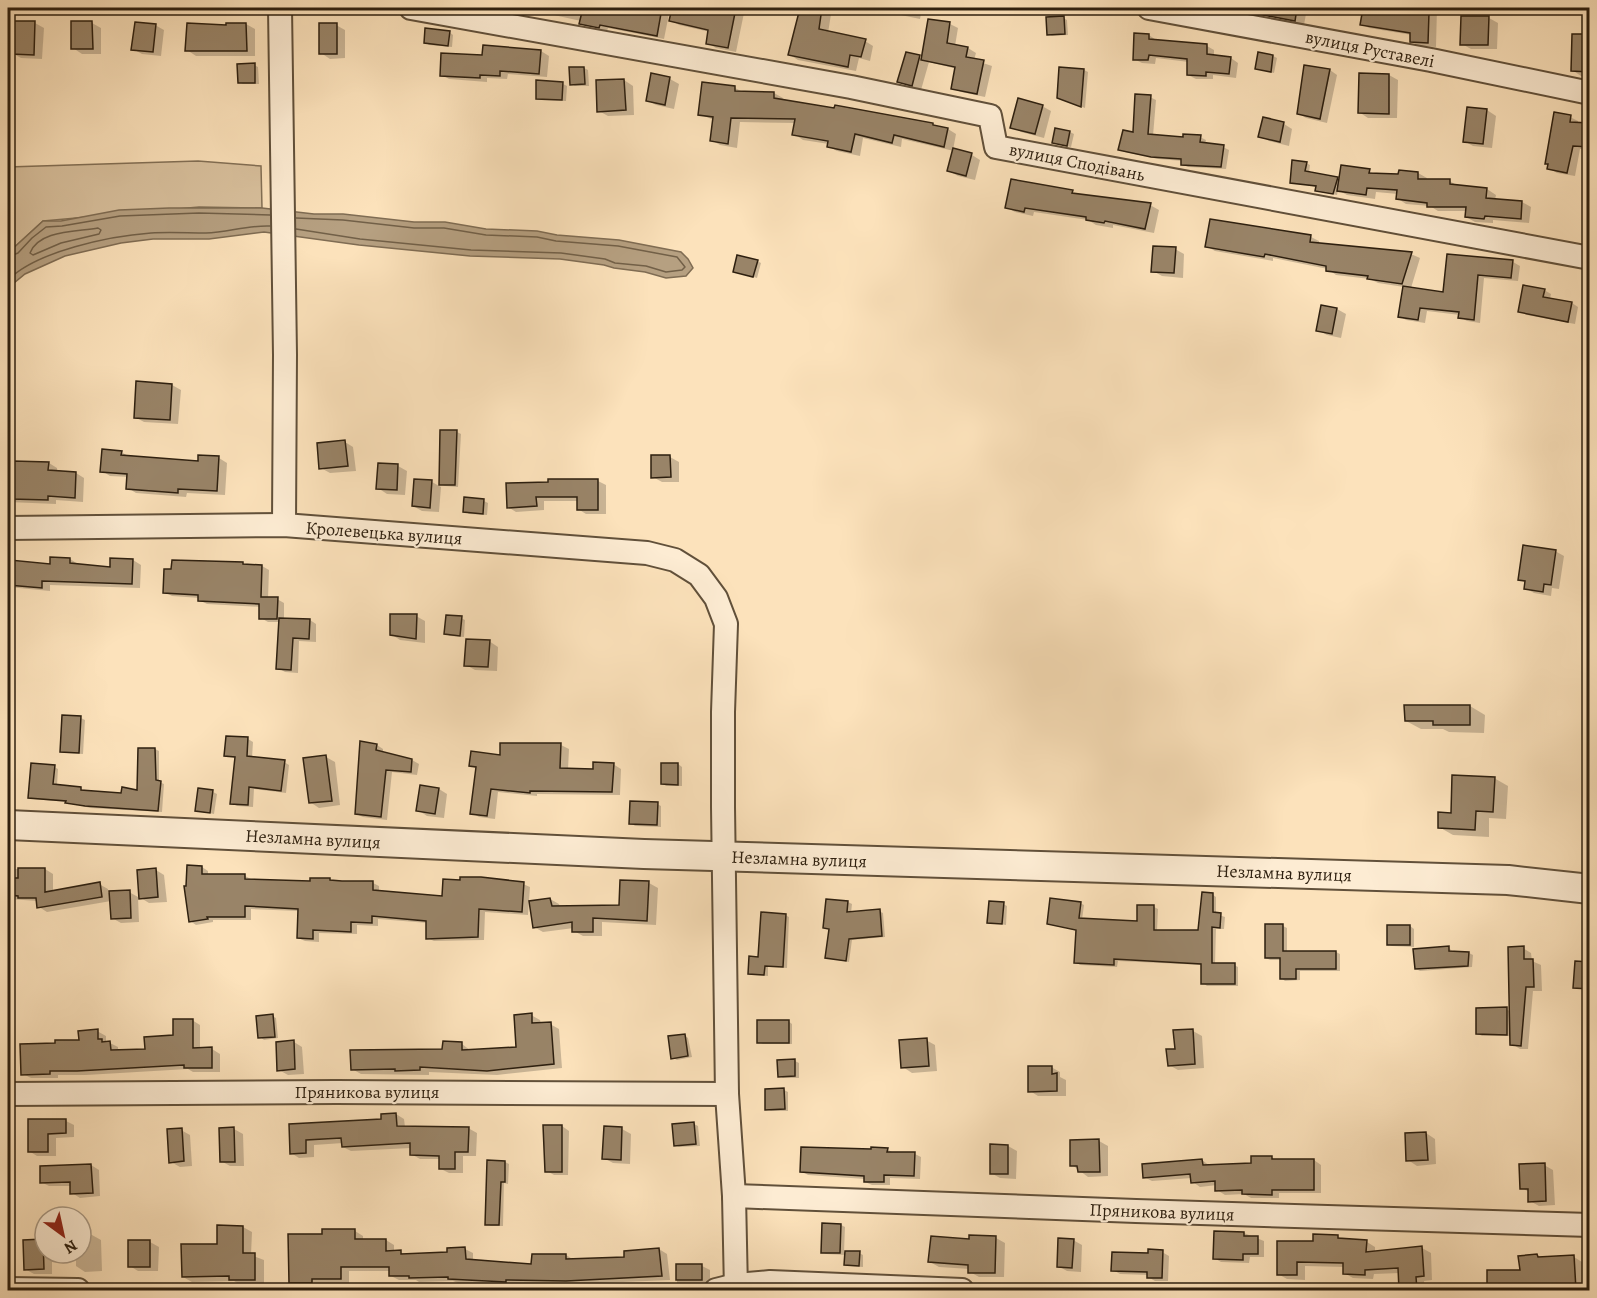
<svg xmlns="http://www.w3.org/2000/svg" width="1597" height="1298" font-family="Alegreya,serif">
	<rect width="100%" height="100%" fill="#fce2bb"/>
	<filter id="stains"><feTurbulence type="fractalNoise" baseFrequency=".00333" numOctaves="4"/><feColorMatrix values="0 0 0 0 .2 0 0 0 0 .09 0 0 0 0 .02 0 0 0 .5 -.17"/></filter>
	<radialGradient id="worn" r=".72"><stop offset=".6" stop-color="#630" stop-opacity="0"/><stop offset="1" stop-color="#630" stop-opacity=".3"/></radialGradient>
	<polygon fill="#d9c19e" stroke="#837056" stroke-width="1.5" points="198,161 261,166 262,208 199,207 43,221 8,253 8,167"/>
	<polygon fill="#b6a081" stroke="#7f6c53" stroke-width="1.5" points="169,208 262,208 314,214 343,214 414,222 445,222 486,229 537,231 557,235 619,240 681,252 688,259 693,268 686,276 666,278 645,272 614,268 604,265 560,259 470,256 359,245 264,232 209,239 153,239 121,243 65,256 25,274 8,288 8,253 43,221 61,221 119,210"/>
	<g fill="#0003">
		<polygon points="512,8 602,8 623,12 624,8 650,8 662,10 669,14 664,39 608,28 607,31 589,28 581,24 581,21 531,10 530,14"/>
		<polygon points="674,8 745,8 736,52 716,48 707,43 710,32 679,25 671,20"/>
		<polygon points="766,8 832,8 828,33 865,41 873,46 870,61 859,58 856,71 798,60 790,55 800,13"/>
		<polygon points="893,8 922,8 920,19 901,15 893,10"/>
		<polygon points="1225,8 1250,8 1249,13"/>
		<polygon points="1278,8 1307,8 1304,25 1285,22 1277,17"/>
		<polygon points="1364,8 1414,14 1414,8 1437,8 1436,47 1419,46 1412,42 1412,35 1369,28 1361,24"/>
		<polygon points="1063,18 1067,20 1068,35 1052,36 1048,34"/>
		<polygon points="1489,18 1498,23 1497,49 1471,49 1462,44"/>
		<polygon points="929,21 950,24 958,28 955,46 968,48 976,53 974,60 992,66 985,97 961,92 953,88 957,69 929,62 921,90 908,86 899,81 907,53 923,59"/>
		<polygon points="35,23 44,28 42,59 21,58 12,53"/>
		<polygon points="92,23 101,28 101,54 82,54 73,48"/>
		<polygon points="246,24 255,29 255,56 196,56 187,50 228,26"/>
		<polygon points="155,25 164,30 161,56 142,54 133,49"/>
		<polygon points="336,25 345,30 345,58 330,59 321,53"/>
		<polygon points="449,32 453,35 452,47 429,45 425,42"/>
		<polygon points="1136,35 1149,35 1156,40 1207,46 1214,50 1214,56 1231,58 1238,63 1236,78 1213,75 1213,79 1196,79 1188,75 1189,62 1156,58 1155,64 1142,63 1134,59"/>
		<polygon points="1590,36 1590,76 1581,76 1572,70"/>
		<polygon points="541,51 549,56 547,77 508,74 507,79 487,78 487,82 449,79 442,75 484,57"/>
		<polygon points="1273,56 1277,58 1274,73 1257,68"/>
		<polygon points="8,57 11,59 12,85 8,85"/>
		<polygon points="254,65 258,67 259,84 243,84 239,82"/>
		<polygon points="584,68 588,70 589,86 575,86 572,84 571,69"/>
		<polygon points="1061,69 1084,70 1088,72 1085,108 1063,99"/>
		<polygon points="1330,70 1337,75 1327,123 1306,118 1298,113"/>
		<polygon points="652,75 670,79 679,84 674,109 656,105 647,100"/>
		<polygon points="1389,75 1398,80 1397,118 1368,118 1359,112"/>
		<polygon points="624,80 633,86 634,115 608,116 599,111"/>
		<polygon points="563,84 567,86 566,101 541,100 537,98"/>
		<polygon points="735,88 743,92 774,93 783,98 782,101 948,129 956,134 953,150 972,155 980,160 975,180 958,176 949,171 954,151 902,139 901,147 863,138 860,156 837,151 828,146 829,144 803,140 794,134 796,123 740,122 737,148 720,145 711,140 714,120 699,114"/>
		<polygon points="1150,97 1156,100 1153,136 1184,139 1200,137 1206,140 1205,144 1223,147 1229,150 1226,169 1188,167 1182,164 1183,161 1158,159 1125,152 1120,149 1134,134"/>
		<polygon points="1042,106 1051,111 1044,138 1021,132 1012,127"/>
		<polygon points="1468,108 1487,110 1496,116 1492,148 1473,146 1464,141"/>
		<polygon points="1570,117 1578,121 1578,124 1590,124 1590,150 1580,149 1575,176 1557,173 1549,168"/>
		<polygon points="1284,124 1292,129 1289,146 1269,141 1260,136"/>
		<polygon points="1070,132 1074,134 1071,147 1053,143"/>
		<polygon points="1306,163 1310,165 1309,173 1340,180 1369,171 1376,175 1418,173 1427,178 1426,181 1450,181 1459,187 1487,189 1496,195 1495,200 1522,202 1531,207 1529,223 1493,220 1493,223 1475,222 1466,217 1467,211 1438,211 1430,206 1406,204 1397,198 1398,194 1376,192 1375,199 1347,195 1338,190 1337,195 1321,192 1317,190 1317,187 1291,182"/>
		<polygon points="1072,192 1078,195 1150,205 1159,210 1154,233 1113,225 1113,228 1096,225 1088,220 1034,212 1033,216 1015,212 1006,207"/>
		<polygon points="1311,237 1319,241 1319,244 1411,254 1420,258 1411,288 1445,294 1448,256 1513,262 1520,266 1518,281 1484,278 1480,323 1467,321 1460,317 1460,315 1427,311 1425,323 1406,320 1399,316 1404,287 1378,283 1370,279 1336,275 1328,269 1273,258 1273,261 1215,251 1206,246"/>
		<polygon points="1175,249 1184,254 1183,278 1162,276 1153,271"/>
		<polygon points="757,261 761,263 757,278 735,271"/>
		<polygon points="1544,290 1551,294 1550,299 1572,303 1578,307 1575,324 1527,315 1520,311"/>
		<polygon points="1322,306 1337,309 1346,314 1341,338 1327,335 1318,330"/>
		<polygon points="138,383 172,385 181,390 178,424 144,422 135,417"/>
		<polygon points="441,432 457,432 461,434 458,487 445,486 441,484"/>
		<polygon points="345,442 353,447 356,471 330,473 321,468"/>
		<polygon points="121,452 130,457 199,463 219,458 227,463 225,495 187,493 186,497 136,493 128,488 129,477 110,476 102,471"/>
		<polygon points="670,457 679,462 679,482 662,482 653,477"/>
		<polygon points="49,463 57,468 57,472 76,473 84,478 83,502 56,500 56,504 8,502 8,474 14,474"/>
		<polygon points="398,466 407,471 405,495 387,494 378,488"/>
		<polygon points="598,481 606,485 606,514 586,514 578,509 578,501 544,501 544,510 516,512 508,507 507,485"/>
		<polygon points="432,482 441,487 439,512 422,511 413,506"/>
		<polygon points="484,501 488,503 487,515 469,514 465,511"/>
		<polygon points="1555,551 1564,556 1559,589 1552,588 1551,596 1534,593 1525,588 1526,583 1520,579"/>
		<polygon points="70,559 78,564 111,568 133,560 141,565 140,588 50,585 50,591 8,587 8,561 51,565"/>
		<polygon points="246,565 262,566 269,570 268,599 277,599 284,603 284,619 310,620 316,624 316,642 299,641 298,673 285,672 278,668 280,622 268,622 261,618 261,607 207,604 199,600 200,598 172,596 164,592"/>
		<polygon points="416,616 425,621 425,643 400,640 391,634"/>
		<polygon points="461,618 465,620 464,637 450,636 446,634"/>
		<polygon points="489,641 498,647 497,671 475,670 466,665"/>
		<polygon points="1470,706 1485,715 1484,733 1449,732 1443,729 1421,729 1406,721"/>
		<polygon points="81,718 85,720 83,754 66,753 62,751"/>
		<polygon points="248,739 253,742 252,758 284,762 289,765 286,793 254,789 253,807 237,806 232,803 236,758 226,755"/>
		<polygon points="377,745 383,749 383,753 412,760 419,764 417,775 392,772 387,820 363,817 356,814"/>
		<polygon points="561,745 569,749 568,770 595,771 613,764 621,769 620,795 537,794 537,796 498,792 495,819 479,817 472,813 477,769 471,765"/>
		<polygon points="155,749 159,751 159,782 164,784 162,812 90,808 67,802 33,799 29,797 54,767 58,769 57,786 122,795 139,791"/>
		<polygon points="326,757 335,762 340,805 319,808 310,802"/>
		<polygon points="678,764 682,767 682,786 666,786 662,783"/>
		<polygon points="1494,778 1508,786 1506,819 1489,818 1489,837 1453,835 1439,827"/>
		<polygon points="439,789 447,794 444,818 427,816 418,810"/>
		<polygon points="213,792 217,794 214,814 197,810"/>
		<polygon points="657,804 661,806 661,827 635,826 631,823"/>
		<polygon points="8,861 14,865 14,869 45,869 53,874 53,892 99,884 108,889 108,893 129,892 138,897 139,922 121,923 112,918 111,901 47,912 39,907 38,901 8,899"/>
		<polygon points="202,867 208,871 208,876 245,876 251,879 312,883 329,879 334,882 373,883 379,886 379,892 443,898 523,884 530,887 528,915 485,912 484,940 434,941 427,938 428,923 378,919 378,926 357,925 357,934 319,933 319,942 305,941 298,938 299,911 251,909 251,920 213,920 213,922 196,925 190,921"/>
		<polygon points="156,870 164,875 167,902 149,903 141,898"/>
		<polygon points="649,883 658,888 656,925 602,922 602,936 583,936 574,931 574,928 543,932 534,927 550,899 559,904 560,907 621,906"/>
		<polygon points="1213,895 1216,897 1216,914 1225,917 1224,929 1216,929 1215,965 1234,965 1238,967 1238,986 1207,986 1203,983 1203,965 1118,961 1117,967 1080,965 1076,962 1077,931 1049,923 1080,903 1084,905 1082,920 1138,922 1154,907 1158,909 1157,931 1199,932"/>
		<polygon points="848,902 852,904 851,913 879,911 883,913 885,937 852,940 849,962 827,958 831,930 825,927"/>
		<polygon points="1003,904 1007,906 1006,925 989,922"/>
		<polygon points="785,915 789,917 787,968 768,967 768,976 753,975 749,973"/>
		<polygon points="1283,926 1287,928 1287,952 1336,952 1340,954 1340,971 1300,971 1300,980 1285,981 1281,978 1281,960 1270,960 1266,958"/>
		<polygon points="1388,926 1410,926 1414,929 1414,947 1392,946 1388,944"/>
		<polygon points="1449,948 1453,952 1469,953 1473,955 1472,967 1420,971 1416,969"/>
		<polygon points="1523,948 1531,953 1532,961 1541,965 1542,991 1533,991 1528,1049 1520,1049 1512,1044 1512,1036 1482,1036 1478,1034 1506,1009 1511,1012"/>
		<polygon points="531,1015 540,1020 541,1024 550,1024 559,1029 562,1068 497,1075 429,1072 429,1075 361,1074 352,1069 444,1051 462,1044 471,1051 518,1048"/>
		<polygon points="272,1016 276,1018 278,1038 264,1040 260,1037"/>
		<polygon points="192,1020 200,1025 200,1049 212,1049 220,1054 220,1072 193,1072 188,1069 86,1075 58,1075 58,1078 31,1078 23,1074 97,1031 106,1036 106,1043 110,1043 118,1047 118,1052 147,1050 174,1036"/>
		<polygon points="788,1021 792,1024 792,1044 763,1044 759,1042"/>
		<polygon points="1193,1031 1202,1036 1204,1068 1178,1070 1169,1065 1176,1050"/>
		<polygon points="684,1035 688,1038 692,1057 677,1060 673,1058"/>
		<polygon points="926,1040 935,1045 937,1071 912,1073 903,1067"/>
		<polygon points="294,1042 302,1047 304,1074 288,1075 279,1070"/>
		<polygon points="795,1061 799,1063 799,1078 783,1078 779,1076"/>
		<polygon points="1051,1067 1060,1072 1060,1077 1066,1080 1066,1096 1038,1096 1030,1091"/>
		<polygon points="784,1090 788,1092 788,1111 771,1111 767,1109"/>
		<polygon points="396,1114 404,1119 405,1127 468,1128 477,1133 476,1156 463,1156 463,1173 449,1173 441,1169 441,1159 420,1159 411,1154 411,1148 351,1151 343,1147 343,1143 314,1145 314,1157 299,1158 291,1153 291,1126 383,1120"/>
		<polygon points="30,1120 66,1121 74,1125 74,1137 56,1138 56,1156 37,1156 29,1151"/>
		<polygon points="694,1124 698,1126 700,1146 679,1147 675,1145"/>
		<polygon points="562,1126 569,1131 568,1175 554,1175 547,1171"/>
		<polygon points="234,1129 243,1134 244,1166 230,1166 221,1161"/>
		<polygon points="622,1129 631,1134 630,1164 613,1163 604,1158"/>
		<polygon points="181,1130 190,1135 192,1166 180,1167 171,1162"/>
		<polygon points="1426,1133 1435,1139 1436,1164 1417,1166 1408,1160"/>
		<polygon points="1099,1141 1108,1146 1108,1176 1088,1177 1072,1165"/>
		<polygon points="1008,1146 1017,1151 1016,1179 1000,1178 991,1173"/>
		<polygon points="887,1149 895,1154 915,1154 921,1157 920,1179 890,1178 890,1185 872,1185 865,1182 865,1179 808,1175 801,1171"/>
		<polygon points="1272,1158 1277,1161 1314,1160 1321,1165 1321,1193 1279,1193 1279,1198 1251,1198 1244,1194 1225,1195 1217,1190 1217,1185 1200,1187 1193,1182 1192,1178 1152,1181 1144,1177 1202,1160 1210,1166 1252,1164"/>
		<polygon points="505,1162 509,1164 508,1184 504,1183 503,1226 491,1226 487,1224"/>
		<polygon points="91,1165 99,1170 100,1196 80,1198 72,1193 72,1186 49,1186 41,1182"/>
		<polygon points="1544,1165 1553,1170 1555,1205 1539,1206 1530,1201 1529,1192 1522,1188"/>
		<polygon points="841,1225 845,1227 844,1252 859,1253 863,1255 863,1267 850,1266 846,1264 846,1255 826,1254 822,1252"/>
		<polygon points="243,1227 252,1232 251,1255 264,1260 264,1284 239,1284 234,1281 192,1282 183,1277 218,1245"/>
		<polygon points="355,1231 363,1236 363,1240 386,1240 394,1245 394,1252 400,1252 406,1255 449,1254 465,1249 473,1253 473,1261 532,1265 566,1255 574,1260 626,1259 659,1249 667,1254 670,1280 576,1284 514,1284 514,1286 458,1283 453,1281 419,1282 416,1280 399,1280 391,1276 391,1271 349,1271 349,1283 314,1283 306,1278"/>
		<polygon points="1244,1233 1264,1241 1264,1257 1250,1257 1249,1263 1221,1262 1214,1258"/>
		<polygon points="81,1235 92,1235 101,1240 102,1271 85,1272 76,1266 76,1253 81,1253"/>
		<polygon points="1337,1236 1345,1240 1367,1242 1375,1247 1375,1253 1422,1248 1431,1253 1432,1280 1424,1281 1425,1290 1400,1290 1400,1273 1374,1274 1373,1279 1353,1278 1344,1273 1345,1267 1305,1266 1305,1280 1287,1279 1278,1274 1314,1243"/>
		<polygon points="996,1238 1005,1243 1004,1277 979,1277 970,1272 970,1269 939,1267 930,1262 971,1241"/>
		<polygon points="1073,1240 1082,1245 1081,1272 1067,1271 1058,1266"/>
		<polygon points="42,1241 45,1242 45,1253 52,1253 52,1274 34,1274 25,1269"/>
		<polygon points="150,1242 159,1247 158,1271 138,1271 130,1266"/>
		<polygon points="1162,1252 1169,1256 1168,1281 1155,1281 1148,1277 1149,1275 1120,1274 1113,1270 1149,1254"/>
		<polygon points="1537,1255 1542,1258 1574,1257 1582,1262 1583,1290 1489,1290 1489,1271 1521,1271"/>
		<polygon points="677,1266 702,1266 710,1270 710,1284 707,1290 677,1290"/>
	</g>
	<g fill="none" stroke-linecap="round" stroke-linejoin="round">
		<g stroke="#726048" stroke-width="1.5">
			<polyline points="296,218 343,220 414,228 444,228 486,235 537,237 556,241 618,246 677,257 685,267 682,270 666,272 646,266 615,263 605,259 561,253 471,250 360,239 296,229"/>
			<path d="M98,228L101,230L99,234L61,243L33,255L30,253C39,230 76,232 98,228Z"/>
			<polyline points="8,257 18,253 32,238 46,227 62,226 120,216 199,213 270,215"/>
			<path d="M8,280C37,251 110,236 151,233C169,232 188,233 206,233C228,232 249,225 270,226"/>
		</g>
	</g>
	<g fill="#998468" stroke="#2d1f0f" stroke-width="1.5">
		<polygon points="583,8 662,8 657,36 600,25 599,28 579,24"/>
		<polygon points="672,8 736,8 728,48 706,44 708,30 669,21"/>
		<polygon points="800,8 822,8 819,29 866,39 861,57 850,55 848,67 788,55"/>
		<polygon points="1248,8 1297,8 1295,21 1247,12"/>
		<polygon points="1363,8 1389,8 1388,12 1429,13 1428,43 1410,42 1410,33 1360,25"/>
		<polygon points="1064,16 1065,34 1047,35 1046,17"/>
		<polygon points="1461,16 1489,16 1488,45 1460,45"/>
		<polygon points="928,19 950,22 947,43 968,47 966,57 984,60 977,94 951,89 955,67 921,60"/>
		<polygon points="12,21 35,21 34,55 11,54"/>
		<polygon points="71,21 92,21 93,49 71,49"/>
		<polygon points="135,22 156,24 153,52 131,50"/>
		<polygon points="187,23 226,25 226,23 246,23 247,51 185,51"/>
		<rect x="319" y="23" width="18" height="31"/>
		<polygon points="425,28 450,31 448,46 424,43"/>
		<polygon points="1134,33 1149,34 1149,39 1207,44 1207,54 1231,57 1229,74 1206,72 1206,76 1187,75 1187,59 1149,55 1148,60 1133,60"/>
		<polygon points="1572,34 1590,34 1590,72 1571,71"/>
		<polygon points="483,45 541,50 539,74 500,71 500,76 480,75 480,78 440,76 441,53 482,55"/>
		<polygon points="906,52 920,55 912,86 897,82"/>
		<polygon points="1258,52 1273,55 1271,72 1255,69"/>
		<polygon points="255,63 255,83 238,83 237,64"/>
		<polygon points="1304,65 1330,69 1320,119 1297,114"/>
		<polygon points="569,67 584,67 585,84 570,85"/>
		<polygon points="1059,67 1084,69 1081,107 1057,98"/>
		<polygon points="651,73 670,77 665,105 646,101"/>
		<polygon points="1359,73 1389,74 1389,114 1358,113"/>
		<polygon points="624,79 626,110 597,112 596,80"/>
		<polygon points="536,80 563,82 562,100 536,99"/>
		<polygon points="702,82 735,86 735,91 774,92 774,98 834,108 835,105 933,123 933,125 948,128 944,147 894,135 892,143 855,134 851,152 827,147 828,141 792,135 795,119 731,118 728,144 710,141 713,117 698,115"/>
		<polygon points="1135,94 1151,95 1148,134 1183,137 1183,134 1201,135 1200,142 1224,145 1221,167 1181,165 1181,159 1151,157 1118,150 1123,130 1133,132"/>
		<polygon points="1018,98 1043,105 1035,134 1010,128"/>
		<polygon points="1467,107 1487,109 1483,144 1463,142"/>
		<polygon points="1554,112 1571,115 1570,122 1590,123 1590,147 1573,146 1567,173 1547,169 1548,164 1545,164"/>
		<polygon points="1263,117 1284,122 1280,142 1258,137"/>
		<polygon points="1055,128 1070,131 1067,146 1052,143"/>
		<polygon points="953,148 972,153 966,176 947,171"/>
		<polygon points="1292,160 1307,162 1305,171 1338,177 1333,194 1315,191 1316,186 1290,183"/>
		<polygon points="1341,165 1370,169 1369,173 1398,174 1399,170 1418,172 1418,179 1450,179 1450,184 1487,188 1486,198 1522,201 1521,219 1485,216 1484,219 1465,217 1466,207 1427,207 1427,203 1396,199 1397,190 1367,188 1366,195 1337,191"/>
		<polygon points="1011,179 1073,190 1072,193 1151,203 1145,229 1105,221 1104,223 1086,220 1086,217 1025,208 1024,212 1005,208"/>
		<polygon points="1210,219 1311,235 1310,242 1412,252 1402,284 1367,279 1368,276 1326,271 1326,266 1265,254 1264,257 1205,247"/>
		<polygon points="1153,246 1176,247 1174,273 1151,272"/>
		<polygon points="1447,254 1513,260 1511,278 1478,275 1474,320 1458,318 1459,312 1420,308 1418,320 1398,317 1403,286 1443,292"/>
		<polygon points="737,255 758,260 753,277 733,272"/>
		<polygon points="1523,285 1545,289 1543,297 1572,302 1568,322 1518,312"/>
		<polygon points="1321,305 1337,308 1332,334 1316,331"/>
		<polygon points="136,381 172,384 170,420 134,418"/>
		<polygon points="440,430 457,430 455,485 439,485"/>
		<polygon points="345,440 348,466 319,469 317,443"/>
		<polygon points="102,449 122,451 121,455 198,461 198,455 219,456 217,491 178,489 178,493 126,489 127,474 100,472"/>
		<polygon points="651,455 670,455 671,477 651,478"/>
		<polygon points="13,461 49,462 48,470 76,472 75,498 48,496 48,500 11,499"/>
		<polygon points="378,463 398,464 397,490 376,489"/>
		<polygon points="414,479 432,480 430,508 412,506"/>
		<polygon points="548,479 598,479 598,510 577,510 577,497 536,497 537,506 507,508 506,483 548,482"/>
		<polygon points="464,497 484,499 483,514 463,512"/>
		<polygon points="1523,545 1556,550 1551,585 1544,584 1543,592 1524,589 1525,581 1518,580"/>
		<polygon points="50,557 70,558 70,563 110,567 110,558 133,559 132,584 42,581 42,588 8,585 10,560 50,564"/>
		<polygon points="172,560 243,562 243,564 262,565 261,597 278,597 277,619 259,619 259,604 198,601 198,595 163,593 164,569 171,569"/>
		<polygon points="390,614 417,614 416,639 390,635"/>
		<polygon points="446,615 462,616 460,636 444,634"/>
		<polygon points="279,618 310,619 309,639 293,638 291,670 276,669"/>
		<polygon points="466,639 490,640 488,667 464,666"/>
		<polygon points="1404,705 1470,705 1470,725 1433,725 1433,721 1405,721"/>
		<polygon points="62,715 81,716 79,753 60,752"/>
		<polygon points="226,736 248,737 247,756 285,760 281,791 249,787 248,805 230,804 235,757 224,756"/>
		<polygon points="360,741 377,744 376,750 412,759 411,772 386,770 381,817 355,814"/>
		<polygon points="500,743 561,743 560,768 593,769 593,762 614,763 612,792 530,791 530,793 491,789 487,816 470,814 476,767 469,766 471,751 500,755"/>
		<polygon points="138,748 155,748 156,780 161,781 158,811 85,806 65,803 66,801 28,798 31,763 55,765 53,784 81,787 81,790 121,793 122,787 137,790"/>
		<polygon points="326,755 332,801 309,803 303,758"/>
		<polygon points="661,763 678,763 678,785 661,784"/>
		<polygon points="1452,775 1495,777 1493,812 1476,811 1475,830 1438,828 1438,812 1451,813"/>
		<polygon points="420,785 439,788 435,814 416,811"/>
		<polygon points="198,788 213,790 210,813 195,811"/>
		<polygon points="630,801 658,802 657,825 629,824"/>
		<polygon points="187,865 202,866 202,874 245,874 245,879 310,881 310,878 330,878 330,880 342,881 373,881 373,890 442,896 443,879 460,880 460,877 481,877 524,882 522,912 479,909 478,937 426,939 426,921 372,916 372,923 351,922 351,932 313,930 313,939 297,938 298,909 245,906 245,917 207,917 208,919 189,922 184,886 186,886"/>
		<polygon points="18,868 45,868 45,892 100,882 102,897 37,908 36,898 18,898 18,896 8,895 8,878 18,878"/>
		<polygon points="156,868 158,897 139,899 137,870"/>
		<polygon points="620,880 649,881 647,921 593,918 593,932 572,932 572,922 533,928 529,901 550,898 552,906 619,905"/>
		<polygon points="130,890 131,918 111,919 109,891"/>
		<polygon points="1202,892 1213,893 1213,912 1221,913 1220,928 1212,927 1212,963 1235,963 1235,984 1201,984 1201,964 1114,959 1114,965 1074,963 1076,930 1047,924 1050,898 1081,902 1079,918 1137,921 1137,905 1154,905 1154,930 1198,930"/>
		<polygon points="826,899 848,901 847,912 880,909 882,936 849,939 846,961 825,958 829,929 823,928"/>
		<polygon points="989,901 1004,902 1002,924 987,923"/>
		<polygon points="761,912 786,914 783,967 765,966 764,975 748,974 749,956 758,957"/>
		<polygon points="1265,924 1283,924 1283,951 1336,951 1336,969 1296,969 1296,979 1280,979 1280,958 1265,958"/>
		<rect x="1387" y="925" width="23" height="20"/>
		<polygon points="1449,946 1449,951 1469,952 1468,966 1415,969 1413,949"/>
		<polygon points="1524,946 1524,959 1533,959 1534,987 1526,987 1521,1046 1510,1045 1508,947"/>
		<polygon points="1575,961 1590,962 1590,989 1573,988"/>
		<polygon points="1507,1007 1507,1035 1476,1034 1476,1008"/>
		<polygon points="532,1013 532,1023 551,1022 554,1064 487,1071 420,1067 420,1070 395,1071 395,1069 351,1070 350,1050 442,1049 443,1041 462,1042 462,1050 516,1047 514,1015"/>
		<polygon points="273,1014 275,1037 258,1038 256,1016"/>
		<polygon points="173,1019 193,1019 193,1048 212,1047 212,1068 184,1068 184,1065 77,1071 50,1071 50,1074 21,1075 20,1044 55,1043 55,1040 79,1040 78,1031 98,1029 98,1039 102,1039 102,1042 110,1041 111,1050 145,1049 144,1037 173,1035"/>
		<rect x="757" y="1020" width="32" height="23"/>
		<polygon points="1193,1029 1195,1064 1168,1066 1166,1049 1175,1049 1173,1030"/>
		<polygon points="685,1034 688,1056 671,1059 668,1036"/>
		<polygon points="927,1038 929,1066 901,1068 899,1040"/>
		<polygon points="294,1040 295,1069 277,1071 276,1042"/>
		<polygon points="795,1059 795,1076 778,1077 777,1060"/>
		<polygon points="1028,1066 1052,1066 1052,1074 1057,1073 1057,1091 1028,1092"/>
		<polygon points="784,1088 785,1109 765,1110 765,1089"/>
		<polygon points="396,1113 397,1126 469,1127 468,1152 455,1152 455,1169 439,1169 439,1156 410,1155 410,1143 342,1147 341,1138 306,1140 306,1153 290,1154 289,1124 381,1119 381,1114"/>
		<polygon points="28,1119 66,1119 66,1133 48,1134 48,1152 28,1152"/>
		<polygon points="694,1122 696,1144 674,1146 672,1124"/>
		<polygon points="543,1125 562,1125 562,1172 545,1172"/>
		<polygon points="604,1126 622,1127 621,1160 602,1159"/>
		<polygon points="234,1127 235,1162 220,1162 219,1128"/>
		<polygon points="182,1128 184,1161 169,1163 167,1129"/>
		<polygon points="1426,1132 1428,1160 1406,1161 1405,1133"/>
		<polygon points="1099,1139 1100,1172 1078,1172 1077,1166 1070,1166 1070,1140"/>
		<polygon points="990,1144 1008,1145 1008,1174 990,1174"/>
		<polygon points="801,1147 871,1149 871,1147 888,1148 887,1152 915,1152 914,1176 884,1175 884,1182 864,1182 864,1176 800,1172"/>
		<polygon points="1251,1156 1272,1156 1272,1159 1314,1159 1314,1190 1272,1190 1272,1195 1242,1194 1242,1190 1215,1191 1215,1181 1191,1183 1190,1174 1143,1178 1142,1164 1202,1159 1203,1165 1251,1163"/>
		<polygon points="487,1160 505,1161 505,1182 501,1182 499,1225 485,1225"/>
		<polygon points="1545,1163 1546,1201 1528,1202 1528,1189 1520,1189 1519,1164"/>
		<polygon points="91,1164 93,1193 70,1194 70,1182 40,1183 40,1166"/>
		<polygon points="822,1223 841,1224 840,1253 821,1253"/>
		<polygon points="217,1225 243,1226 243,1253 255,1253 255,1280 229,1280 229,1276 182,1277 181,1244 217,1244"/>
		<polygon points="322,1229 355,1229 355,1239 386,1239 386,1251 401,1250 401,1254 447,1252 447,1248 465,1247 466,1259 531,1264 532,1254 566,1254 566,1259 624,1257 624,1251 659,1248 662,1276 566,1281 506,1280 506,1282 448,1279 448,1277 409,1278 409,1276 389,1276 389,1267 341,1267 341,1279 312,1279 312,1283 289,1283 288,1234 322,1234"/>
		<polygon points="1214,1231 1244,1232 1244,1236 1258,1236 1258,1254 1243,1254 1243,1260 1213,1259"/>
		<polygon points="1313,1234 1338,1235 1338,1238 1367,1240 1366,1252 1422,1246 1424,1276 1416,1277 1417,1290 1399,1290 1398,1268 1365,1270 1365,1275 1343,1274 1343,1263 1297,1262 1297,1275 1277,1275 1277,1241 1313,1241"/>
		<polygon points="969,1235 996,1236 995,1273 968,1273 968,1265 928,1262 931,1236 969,1239"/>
		<polygon points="1058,1238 1074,1239 1072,1268 1057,1267"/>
		<polygon points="43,1239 44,1269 24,1270 23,1240"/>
		<rect x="128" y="1240" width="22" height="27"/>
		<polygon points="1148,1249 1163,1250 1162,1278 1147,1278 1147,1272 1111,1271 1112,1252 1148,1253"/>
		<polygon points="845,1251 860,1251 859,1266 844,1265"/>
		<polygon points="1537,1254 1538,1257 1574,1255 1576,1290 1487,1290 1487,1270 1520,1270 1518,1256"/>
		<rect x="676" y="1264" width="26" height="16"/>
	</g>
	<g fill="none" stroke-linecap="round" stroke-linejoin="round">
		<g stroke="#61503a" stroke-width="26">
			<g id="minor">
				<polyline points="280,8 285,355 284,525"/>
				<polyline points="411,8 851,87 990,116 996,147 1590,258"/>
				<polyline points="1149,8 1431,60 1590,93"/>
				<polyline points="8,528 284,525 647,553 675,560 699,575 716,598 726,624 723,712 723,807 727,1094 734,1196 736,1290"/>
				<polyline points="8,1094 336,1092 727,1094"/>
				<polyline points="734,1196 1136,1211 1590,1225"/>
				<polyline points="8,1289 78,1290"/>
				<polyline points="716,1290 736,1285 770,1282 962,1290"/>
			</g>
		</g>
		<g stroke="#61503a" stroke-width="32">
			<polyline id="tertiary" points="8,825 644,854 1508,880 1590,889"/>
		</g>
		<use href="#minor" stroke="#fdecd3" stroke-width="22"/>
		<use href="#tertiary" stroke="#fdecd3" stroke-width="28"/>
	</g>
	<g text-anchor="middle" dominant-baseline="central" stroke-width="4.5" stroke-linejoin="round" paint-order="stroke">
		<g font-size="18" fill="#2d1f0f" stroke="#fdecd3">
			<text transform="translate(1370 49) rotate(11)">вулиця Руставелі</text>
			<text transform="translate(1077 162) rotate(11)">вулиця Сподівань</text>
			<text transform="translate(384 533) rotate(4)">Кролевецька вулиця</text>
			<text transform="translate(313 839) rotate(3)">Незламна вулиця</text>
			<text transform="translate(799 859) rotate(2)">Незламна вулиця</text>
			<text transform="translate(1284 873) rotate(2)">Незламна вулиця</text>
			<text x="367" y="1092">Пряникова вулиця</text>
			<text transform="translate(1162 1212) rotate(2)">Пряникова вулиця</text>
		</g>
	</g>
	<rect width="1597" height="1298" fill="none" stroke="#fce2bb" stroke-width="30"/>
	<rect x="9" y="9" width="1579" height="1280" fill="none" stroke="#2d1f0f" stroke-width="3"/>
	<rect x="15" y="15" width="1567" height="1268" fill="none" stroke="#2d1f0f" stroke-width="1.5"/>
	<g transform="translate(63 1235) rotate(147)"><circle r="28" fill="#fdecd3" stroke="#aa9a85" stroke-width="1.5"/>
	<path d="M0-4.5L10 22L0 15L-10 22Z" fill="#8f2418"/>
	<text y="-9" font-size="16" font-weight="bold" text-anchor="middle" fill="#2d1f0f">N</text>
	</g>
	<rect width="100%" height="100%" filter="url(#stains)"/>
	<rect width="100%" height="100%" fill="url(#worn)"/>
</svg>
